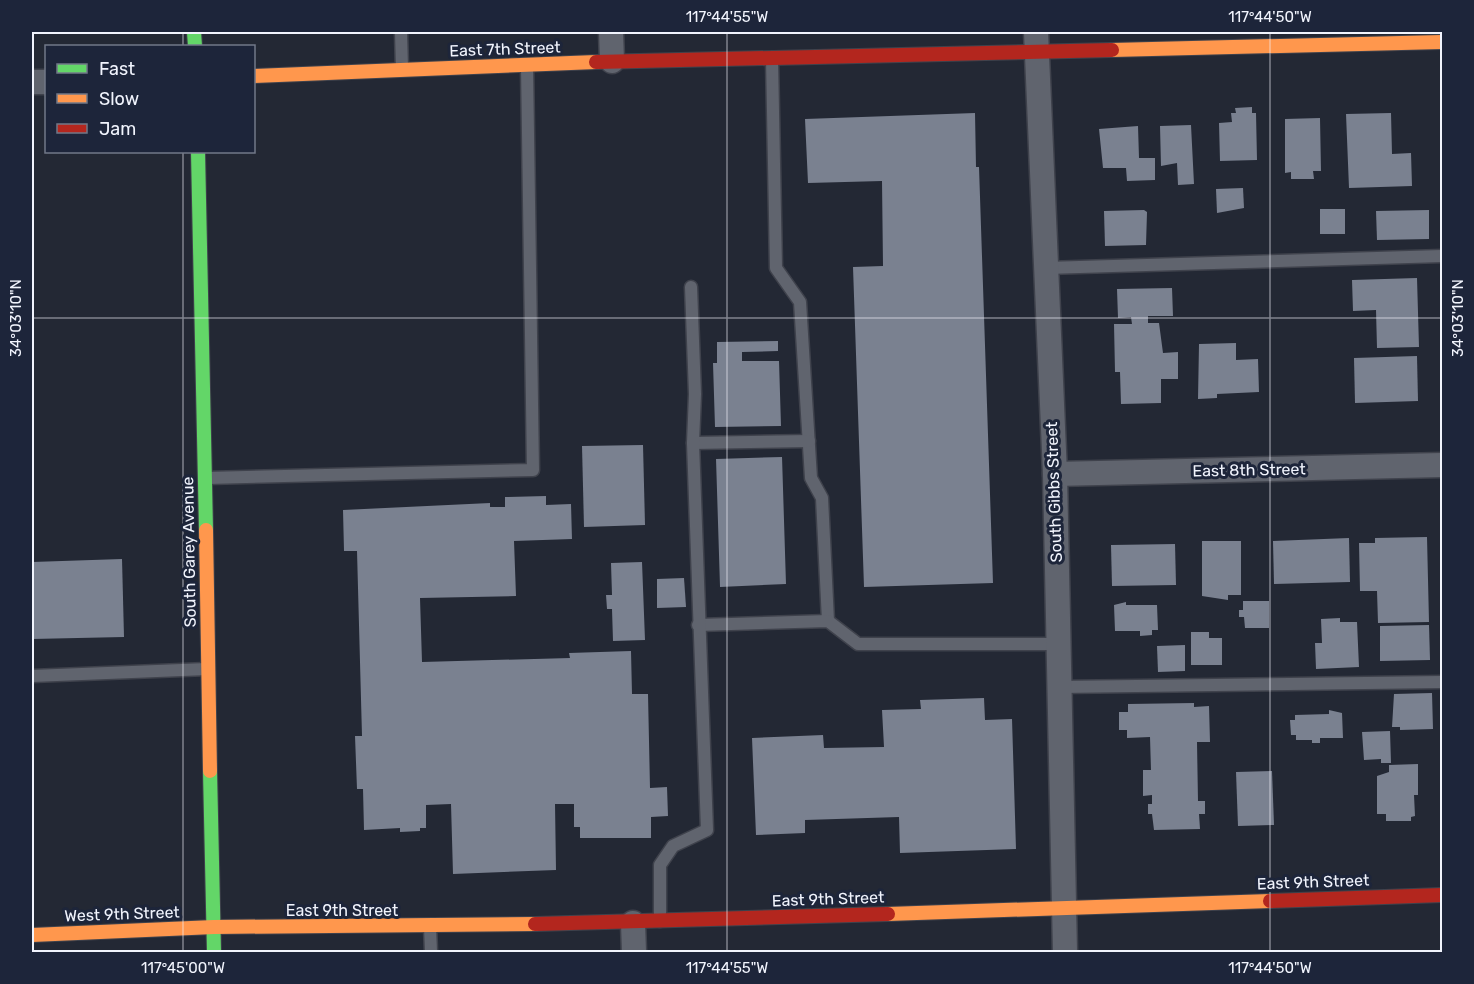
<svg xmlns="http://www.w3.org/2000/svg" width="1474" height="984" font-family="Rubik,sans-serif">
	<rect width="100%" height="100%" fill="#232834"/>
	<g fill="#7a8190">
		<polygon points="1252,107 1252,113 1256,113 1257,160 1220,161 1219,123 1232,122 1231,113 1236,113 1235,108"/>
		<polygon points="975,113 976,167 979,167 993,583 864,587 853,267 883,266 882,181 808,183 805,119"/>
		<polygon points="1391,113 1392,154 1411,153 1412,186 1349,188 1346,114"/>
		<polygon points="1320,118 1321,171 1313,171 1314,179 1291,179 1291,172 1285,173 1285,119"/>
		<polygon points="1191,125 1194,184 1178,185 1177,163 1161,166 1160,126"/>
		<polygon points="1138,126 1139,158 1155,158 1155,180 1127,181 1126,168 1103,168 1099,129"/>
		<polygon points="1243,188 1244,208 1217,213 1216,189"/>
		<rect x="1320" y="209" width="25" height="25"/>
		<polygon points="1144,210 1147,212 1146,245 1105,246 1104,211"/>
		<polygon points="1429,210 1429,239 1377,240 1376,211"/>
		<polygon points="1417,278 1419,347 1377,348 1376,310 1353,311 1352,280"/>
		<polygon points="1172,288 1173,316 1148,316 1148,323 1159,323 1163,353 1178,352 1178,379 1161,379 1161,403 1121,404 1120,372 1115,372 1114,324 1132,324 1131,317 1118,318 1117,289"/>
		<polygon points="778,341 778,351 742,352 742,361 779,361 781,426 715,427 713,363 717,363 717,342"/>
		<polygon points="1236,343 1236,360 1258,359 1259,392 1217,394 1217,398 1198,399 1199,344"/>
		<polygon points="1417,356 1418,401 1355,403 1354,358"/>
		<polygon points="643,445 645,525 584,527 582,446"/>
		<polygon points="782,457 786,584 720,587 716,459"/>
		<polygon points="546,496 546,505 571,504 572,539 514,541 516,596 420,598 422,662 570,658 569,653 631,651 632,694 648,694 650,788 667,787 668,816 651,817 651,838 580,838 580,827 574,827 574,804 555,804 556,870 453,874 451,804 426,805 426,828 420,828 420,831 400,832 400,828 364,830 363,789 357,789 355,736 362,736 357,551 344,551 343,510 490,503 490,507 505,507 505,497"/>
		<polygon points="1427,537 1429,622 1378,623 1377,591 1360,591 1359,543 1375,543 1375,538"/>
		<polygon points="1349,538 1350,582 1274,584 1273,541"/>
		<polygon points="1202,541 1241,541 1241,595 1228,595 1228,600 1202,596"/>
		<polygon points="1175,544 1176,585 1112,586 1111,545"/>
		<polygon points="122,559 124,637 32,639 32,562"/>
		<polygon points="642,562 645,640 613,641 612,609 607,609 606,595 612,595 611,563"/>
		<polygon points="684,578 686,607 657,608 657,579"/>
		<polygon points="1243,601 1269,601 1269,628 1245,628 1244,617 1239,617 1239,610 1243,610"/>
		<polygon points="1126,602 1126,605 1157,605 1158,630 1152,630 1152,635 1140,636 1140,631 1115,631 1114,605"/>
		<polygon points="1340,618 1340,622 1357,622 1359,667 1316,669 1315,643 1322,643 1321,619"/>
		<polygon points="1429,625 1430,660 1380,661 1380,626"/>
		<polygon points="1191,632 1209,632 1209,638 1222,638 1222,665 1191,665"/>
		<polygon points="1185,645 1185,671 1158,672 1157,646"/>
		<polygon points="1432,693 1433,729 1400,730 1400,727 1392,727 1394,694"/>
		<polygon points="984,698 985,720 1012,719 1016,849 900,853 899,817 805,820 805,833 756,835 752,738 823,735 824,748 884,747 882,710 921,709 920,700"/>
		<polygon points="1194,703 1194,707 1209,706 1210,742 1197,742 1198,801 1205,801 1205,814 1199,814 1200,829 1154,830 1152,814 1148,814 1148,804 1152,804 1152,795 1143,796 1143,770 1151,770 1150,737 1127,738 1127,730 1119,730 1119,712 1128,712 1128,704"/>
		<polygon points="1329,710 1342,713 1343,738 1320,738 1320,743 1312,743 1312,740 1296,740 1296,735 1291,735 1290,720 1295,720 1295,715 1329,714"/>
		<polygon points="1390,731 1391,763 1381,763 1381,759 1364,760 1362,732"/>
		<polygon points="1418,764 1418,795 1414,795 1415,816 1411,817 1411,821 1386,821 1386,814 1377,814 1377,776 1389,772 1389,765"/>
		<polygon points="1272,771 1274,825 1238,826 1236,772"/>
	</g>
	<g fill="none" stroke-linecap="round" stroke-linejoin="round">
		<g stroke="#3f424c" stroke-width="15">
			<g id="lane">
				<polyline points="401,32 402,69"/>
				<polyline points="772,59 776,268 800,302 811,478 822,498 828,621"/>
				<polyline points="1046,268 1442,256"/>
				<polyline points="693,443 809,441"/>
				<polyline points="207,478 533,470 527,66"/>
				<polyline points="698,625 828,621 858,644 1058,644"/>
				<polyline points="32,676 207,669"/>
				<polyline points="1059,687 1442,682"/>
				<polyline points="660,921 660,865 673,846 707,830 693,443 695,394 691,287"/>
				<polyline points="430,927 431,952"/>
			</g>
		</g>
		<g stroke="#3f424c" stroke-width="27">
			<g id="street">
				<polyline points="611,32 612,61"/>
				<polyline points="1036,32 1055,474 1065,952"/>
				<polyline points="32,82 46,82"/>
				<polyline points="1055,474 1442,465"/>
				<polyline points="633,923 634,952"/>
			</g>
		</g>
		<g stroke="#3f424c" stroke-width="16">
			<g id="fast">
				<polyline points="194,32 195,46"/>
				<polyline points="198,152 206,530"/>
				<polyline points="210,771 214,952"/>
			</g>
		</g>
		<g stroke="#3f424c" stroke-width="16">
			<g id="slow">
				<polyline points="1112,50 1442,42"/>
				<polyline points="254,76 596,62"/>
				<polyline points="206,530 210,771"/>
				<polyline points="888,914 1270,901"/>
				<polyline points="32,935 214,927 535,924"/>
			</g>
		</g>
		<g stroke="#3f424c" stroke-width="16">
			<g id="jam">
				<polyline points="596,62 1112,50"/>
				<polyline points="1270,901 1442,895"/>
				<polyline points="535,924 888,914"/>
			</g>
		</g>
		<use href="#lane" stroke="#60646e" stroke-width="12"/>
		<use href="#street" stroke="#60646e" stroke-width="24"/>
		<use href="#fast" stroke="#63d668" stroke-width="14"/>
		<use href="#slow" stroke="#ff974d" stroke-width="14"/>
		<use href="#jam" stroke="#b3261e" stroke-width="14"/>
	</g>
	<path fill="none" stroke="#f1f4fd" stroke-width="1.5" stroke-opacity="0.45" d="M183,32V46M727,32V952M1270,32V952M183,152V952M32,318H1442"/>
	<g text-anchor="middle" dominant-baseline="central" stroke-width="6" stroke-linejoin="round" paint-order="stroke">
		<g font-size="16" fill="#f1f4fd" stroke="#1d253a">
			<text transform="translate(505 49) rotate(-2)">East 7th Street</text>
			<text transform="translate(1249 470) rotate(-1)">East 8th Street</text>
			<text transform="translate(1054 492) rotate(-92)">South Gibbs Street</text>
			<text transform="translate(189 552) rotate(-91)">South Garey Avenue</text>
			<text transform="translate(1313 882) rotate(-2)">East 9th Street</text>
			<text transform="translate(828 899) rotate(-2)">East 9th Street</text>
			<text x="342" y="910">East 9th Street</text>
			<text transform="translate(122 914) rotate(-2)">West 9th Street</text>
		</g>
	</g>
	<rect width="1474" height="984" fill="none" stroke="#1d253a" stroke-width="66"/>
	<rect x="45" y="45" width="210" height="108" fill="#1d253a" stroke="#727888" stroke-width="1.5"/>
	<rect x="57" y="64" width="30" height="9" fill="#63d668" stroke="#727888" stroke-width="1.5"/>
	<text x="99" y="75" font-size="18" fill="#f1f4fd">Fast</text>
	<rect x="57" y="94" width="30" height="9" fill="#ff974d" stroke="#727888" stroke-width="1.5"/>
	<text x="99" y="105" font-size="18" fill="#f1f4fd">Slow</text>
	<rect x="57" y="124" width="30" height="9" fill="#b3261e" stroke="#727888" stroke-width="1.5"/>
	<text x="99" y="135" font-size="18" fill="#f1f4fd">Jam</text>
	<rect x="33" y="33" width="1408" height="918" fill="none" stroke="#f1f4fd" stroke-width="2"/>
	<g font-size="15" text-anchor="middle" fill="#f1f4fd">
		<text x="727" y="22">117°44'55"W</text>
		<text x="1270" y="22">117°44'50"W</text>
		<text transform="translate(16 318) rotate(-90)" y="5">34°03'10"N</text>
		<text transform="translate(1458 318) rotate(-90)" y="5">34°03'10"N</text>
		<text x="183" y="973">117°45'00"W</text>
		<text x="727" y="973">117°44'55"W</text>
		<text x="1270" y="973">117°44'50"W</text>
	</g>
</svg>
